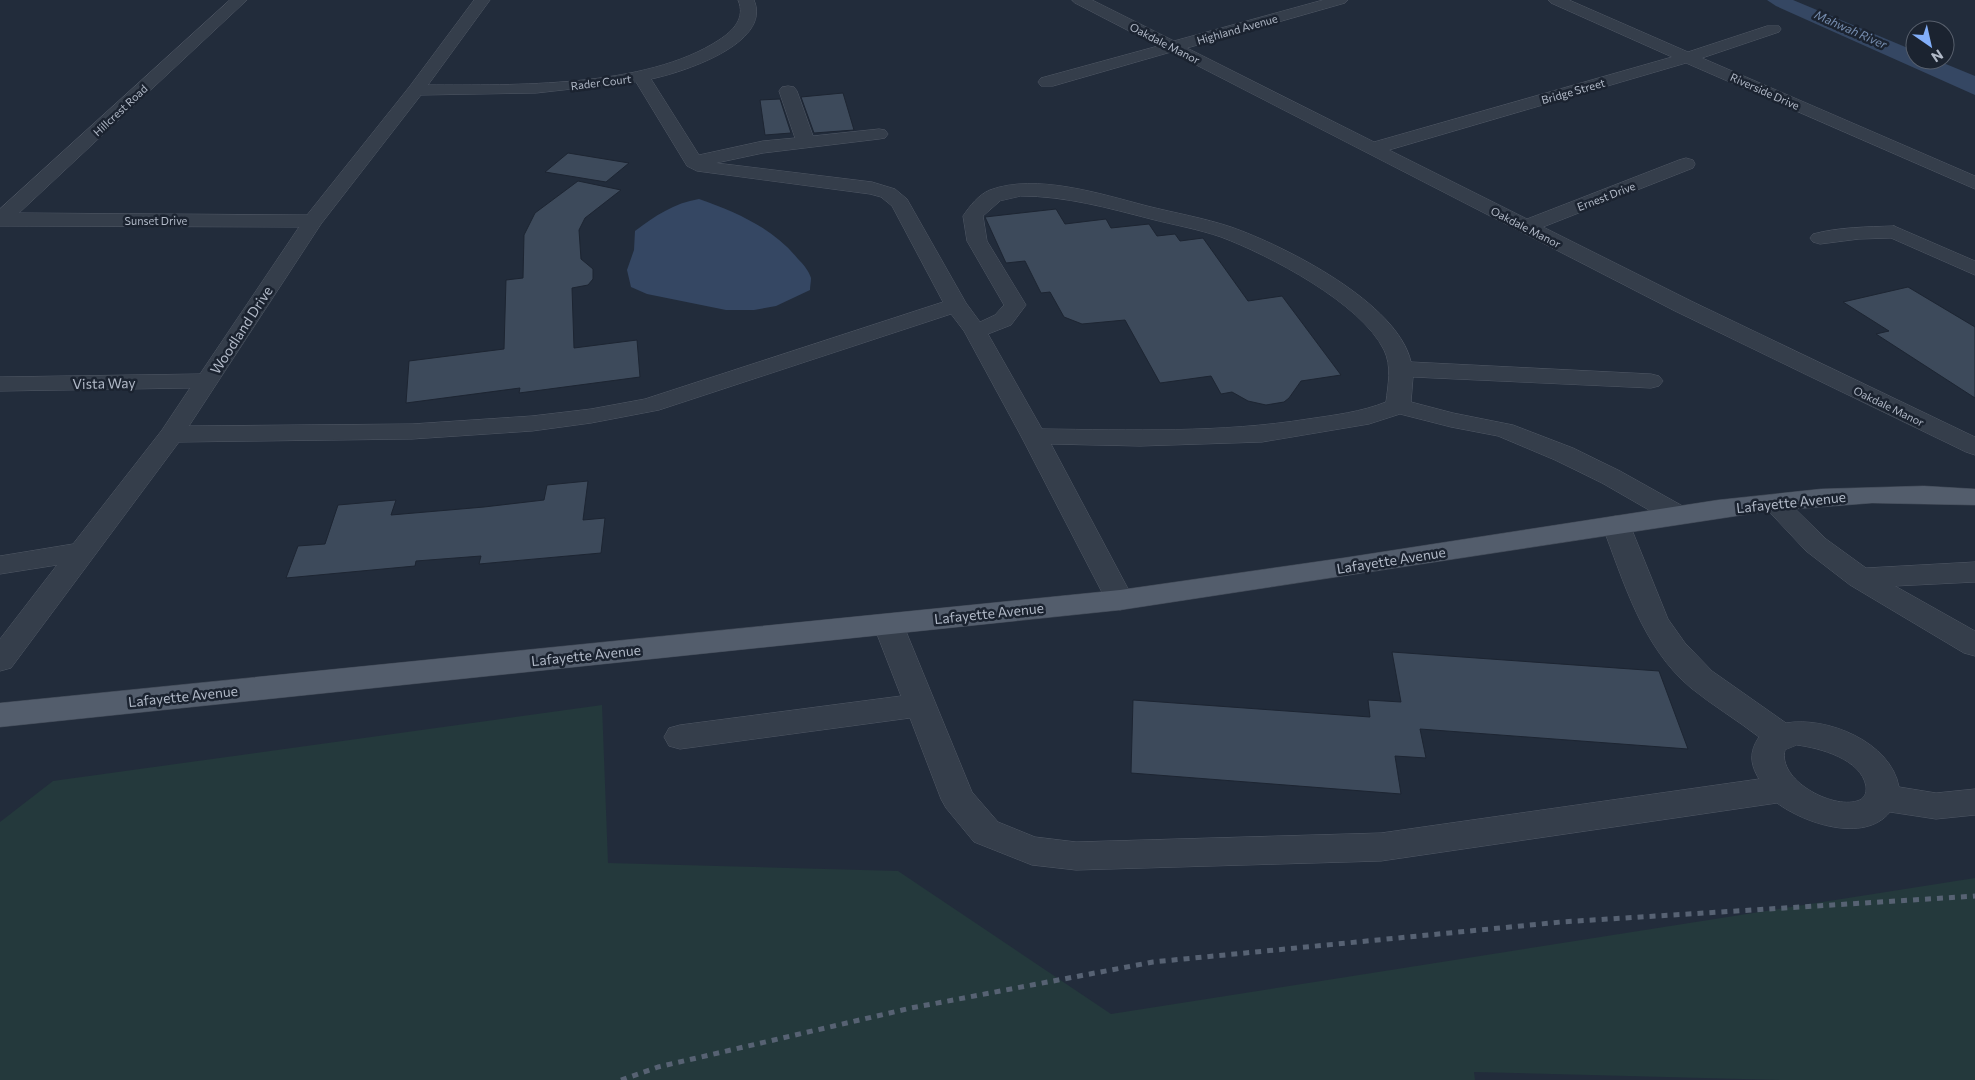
<svg xmlns="http://www.w3.org/2000/svg" width="1975" height="1080" font-family="Commissioner,sans-serif">
	<rect width="100%" height="100%" fill="#222c3b"/>
	<polygon fill="#24393c" points="602,705 608,863 898,871 1111,1014 1975,878 1975,1080 1782,1080 1474,1072 1475,1080 0,1080 0,822 53,781"/>
	<g fill="#354763">
		<polygon points="1767,0 1793,0 1915,51 1915,60 1936,60 1975,76 1975,95 1776,6"/>
		<path d="M699,199C736,212 773,228 798,259C803,264 809,271 811,278C811,282 810,286 810,290L776,306L754,310H726L647,294L631,287L627,270L634,250L635,231C655,216 674,203 699,199Z"/>
	</g>
	<g fill="#3d4a5b" stroke="#1d2532">
		<polygon points="843,93 854,130 814,133 801,97"/>
		<polygon points="780,99 791,133 765,135 760,100"/>
		<polygon points="568,153 629,163 606,182 545,172"/>
		<polygon points="578,181 621,190 585,218 579,230 581,259 593,269 593,279 588,285 572,288 574,348 637,340 640,377 519,393 520,388 406,403 409,361 504,349 506,280 523,278 524,235 535,213"/>
		<polygon points="1056,209 1065,224 1106,219 1111,228 1149,224 1157,236 1175,234 1180,241 1203,238 1248,301 1282,296 1341,375 1301,381 1289,398 1284,402 1266,405 1248,401 1232,392 1221,394 1211,376 1160,383 1125,320 1082,324 1064,317 1050,292 1041,293 1025,261 1006,263 985,217"/>
		<polygon points="1908,287 1975,327 1975,398 1876,334 1889,331 1843,302"/>
		<polygon points="588,481 583,520 605,518 601,553 479,564 481,556 416,561 415,566 286,578 298,546 325,544 338,505 396,500 391,515 484,507 544,500 547,485"/>
		<polygon points="1392,652 1659,671 1688,749 1420,729 1426,758 1395,756 1401,794 1131,773 1133,700 1370,717 1368,700 1401,702"/>
	</g>
	<g fill="none" stroke-linecap="round" stroke-linejoin="round">
		<g stroke="#515966" stroke-width="1">
			<g id="minor">
				<path d="M230,0H247L19,213L307,215L410,86L474,0H490L428,85C514,85 646,88 719,40C733,31 746,18 738,0H754C773,44 680,73 651,79L699,155L763,141L795,138L779,91L782,87L788,86L794,87L797,91L813,136L879,129L885,130L888,134L885,138L879,139L763,153L716,163L872,182L895,189L907,199L966,303L980,322L995,315L1004,305L967,241L963,216C970,206 978,195 990,190C1036,173 1101,194 1147,206C1175,213 1204,218 1231,227C1285,246 1398,303 1411,362L1651,374L1659,376L1663,381L1659,386L1651,388L1413,377L1411,402L1453,413L1513,425L1573,448L1620,471L1688,509L1691,515L1688,521L1678,524L1668,521L1602,483L1555,460L1498,436L1451,427L1400,414L1369,424L1262,442L1140,446L1051,444L1134,600L1130,607L1120,610L1110,607L1106,600L1021,436L964,331L951,314L659,410L591,423L532,431L412,439L179,442L11,668L0,671V639L57,565L0,574V556L73,544L162,430L190,388L0,391V377L200,374L299,227L0,226V209ZM636,82L687,166L697,171L870,194L881,197L892,206L943,302L645,399L591,409L532,416L412,424L189,426L321,224L421,95L536,93ZM1021,196C1066,196 1108,208 1151,219C1174,225 1198,229 1221,237C1269,255 1361,303 1384,350C1392,366 1388,385 1386,402C1361,412 1335,415 1308,419C1221,433 1131,430 1042,429L988,334L1011,325L1026,305L987,241L983,216L1000,201Z"/>
				<polygon points="1072,0 1092,0 1174,41 1323,0 1348,0 1345,3 1187,48 1374,142 1672,57 1551,3 1548,0 1569,0 1688,52 1767,26 1779,26 1781,29 1779,32 1702,58 1975,176 1975,189 1686,63 1389,150 1527,219 1679,160 1686,158 1693,160 1695,164 1693,168 1543,227 1691,301 1975,437 1975,455 1966,452 1675,311 1171,52 1053,86 1041,86 1038,82 1041,78 1158,46 1075,3"/>
				<path d="M1894,226L1975,261V275L1891,238L1859,239L1820,244L1813,242L1810,238L1813,234C1839,227 1867,227 1894,226Z"/>
				<polygon points="1774,495 1783,497 1826,539 1866,568 1975,562 1975,582 1895,586 1975,631 1975,656 1964,653 1850,585 1806,551 1761,503 1765,497"/>
				<path d="M1616,516L1626,519L1630,525L1668,619L1685,643L1712,671L1786,723C1827,716 1891,742 1899,787L1936,793L1975,789V815L1936,819L1890,812C1864,844 1804,823 1777,803L1381,861L1076,870L1032,865L974,842L946,808L941,799L910,718L680,749L669,746L664,737L669,728L680,725L901,696L873,624L878,617L888,614L898,617L903,624L972,792L998,822L1035,837L1076,842L1381,833L1759,779C1750,764 1749,752 1759,737C1737,720 1712,705 1691,688C1642,647 1624,582 1602,525L1606,519ZM1797,745C1820,748 1861,759 1866,786C1867,794 1864,799 1857,801C1832,809 1777,780 1785,750Z"/>
			</g>
		</g>
		<g stroke="#3f4754" stroke-width="1">
			<polygon id="major" points="1924,486 1975,489 1975,505 1872,503 1769,511 1120,610 0,727 0,703 1120,590 1343,558 1718,500 1821,489"/>
		</g>
		<use href="#minor" fill="#353e4b" fill-rule="evenodd"/>
		<use href="#major" fill="#535d6c" fill-rule="evenodd"/>
		<polyline stroke="#576273" stroke-width="5" stroke-dasharray="6 6" stroke-linecap="butt" points="621,1080 658,1067 911,1008 1153,962 1561,922 1975,896"/>
	</g>
	<g text-anchor="middle" dominant-baseline="central" stroke-width="5" stroke-linejoin="round" paint-order="stroke">
		<g font-size="11" fill="#b1b9c7" stroke="#1b2330">
			<text transform="translate(1237 29) rotate(-16)">Highland Avenue</text>
			<text transform="translate(1165 43) rotate(27)">Oakdale Manor</text>
			<text transform="translate(601 82) rotate(-7)">Rader Court</text>
			<text transform="translate(1573 91) rotate(-16)">Bridge Street</text>
			<text transform="translate(1765 91) rotate(24)">Riverside Drive</text>
			<text transform="translate(120 110) rotate(-43)">Hillcrest Road</text>
			<text transform="translate(1606 196) rotate(-21)">Ernest Drive</text>
			<text x="156" y="220">Sunset Drive</text>
			<text transform="translate(1526 227) rotate(27)">Oakdale Manor</text>
			<text transform="translate(1889 406) rotate(26)">Oakdale Manor</text>
		</g>
		<g font-size="12" font-style="italic" fill="#778eb0" stroke="#1b2330">
			<text transform="translate(1851 29) rotate(24)">Mahwah River</text>
		</g>
		<g font-size="14" fill="#b1b9c7" stroke="#1b2330">
			<text transform="translate(241 330) rotate(-57)">Woodland Drive</text>
			<text transform="translate(104 383) rotate(-1)">Vista Way</text>
			<text transform="translate(1791 502) rotate(-6)">Lafayette Avenue</text>
			<text transform="translate(1391 560) rotate(-9)">Lafayette Avenue</text>
			<text transform="translate(989 613) rotate(-6)">Lafayette Avenue</text>
			<text transform="translate(586 655) rotate(-6)">Lafayette Avenue</text>
			<text transform="translate(183 696) rotate(-6)">Lafayette Avenue</text>
		</g>
	</g>
	<g transform="translate(1930 45) rotate(146)"><circle r="24" fill="#1b2330" stroke="#575f6c"/>
	<path d="M0-4L9 19L0 12L-9 19Z" fill="#83affa"/>
	<text y="-8" font-size="14" font-weight="bold" text-anchor="middle" fill="#b1b9c7">N</text>
	</g>
</svg>
